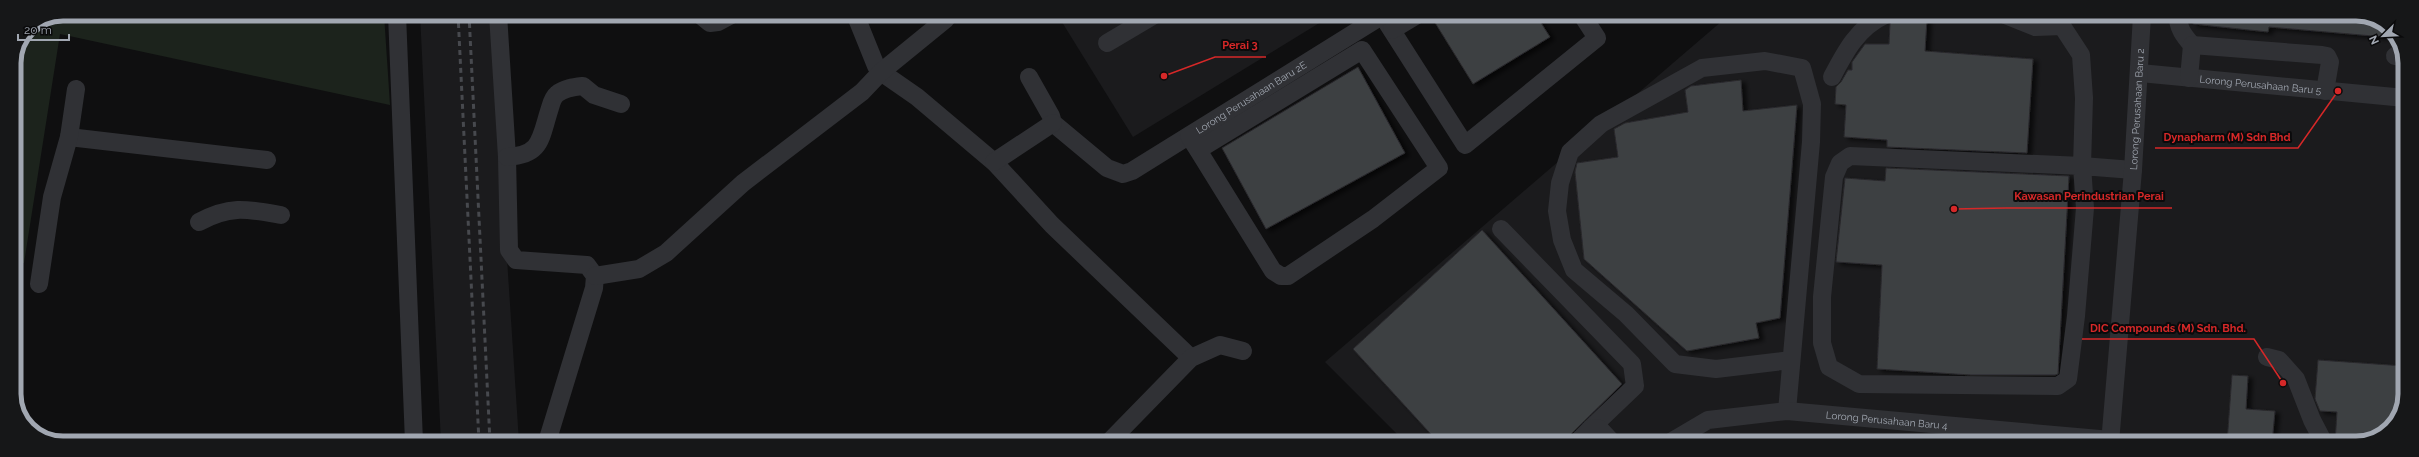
<svg xmlns="http://www.w3.org/2000/svg" width="2419" height="457" font-family="Raleway,sans-serif">
	<defs>
		<filter id="shadow"><feDropShadow dx="4.5" dy="2.5" stdDeviation="2" flood-color="#0009"/></filter>
	</defs>
	<rect width="100%" height="100%" fill="#0f0f10"/>
	<g fill="#1b1b1d">
		<polygon points="420,14 491,14 519,442 441,442"/>
		<polygon points="1057,14 1334,14 1133,137"/>
		<polygon points="1729,15 2366,15 2391,28 2405,56 2404,404 2388,431 2356,443 1406,443 1325,362"/>
	</g>
	<polygon fill="#1c231c" points="63,14 384,14 390,105 60,34 24,263 14,264 14,62 28,28"/>
	<g fill="#3e3f43" stroke="#29292c" filter="url(#shadow)">
		<polygon points="1445,15 1536,15 1550,37 1473,84 1434,21"/>
		<polygon points="1895,15 1927,18 1925,51 2033,59 2027,153 1887,147 1887,140 1844,137 1846,105 1835,104 1836,87 1841,82 1848,70 1852,70 1852,62 1865,44 1889,44 1890,24"/>
		<polygon points="2193,15 2366,15 2391,28 2396,38 2269,27 2268,32 2193,24"/>
		<polygon points="1358,67 1405,153 1266,229 1222,148"/>
		<polygon points="1741,80 1743,111 1797,105 1780,318 1756,323 1759,338 1687,351 1584,259 1575,172 1577,163 1618,157 1614,129 1625,123 1688,112 1685,90 1691,86"/>
		<polygon points="1886,168 2069,176 2058,374 2055,375 1971,375 1877,369 1882,265 1836,262 1845,178 1885,181"/>
		<polygon points="1482,230 1622,384 1569,436 1566,443 1439,443 1353,349"/>
		<polygon points="2318,360 2404,366 2404,404 2388,431 2356,443 2335,443 2337,412 2320,411 2315,399"/>
		<polygon points="2232,375 2248,376 2246,409 2275,411 2272,443 2227,443"/>
	</g>
	<g fill="none" stroke-linecap="round" stroke-linejoin="round">
		<g stroke="#303135" stroke-width="18">
			<polyline points="397,14 414,442"/>
			<polyline points="498,14 507,157 509,250 516,260 587,265 595,276 594,288 547,442"/>
			<polyline points="699,14 710,23 718,22 733,14"/>
			<polyline points="855,14 876,66 881,72 917,97 994,162 1052,225 1191,358"/>
			<polyline points="1382,15 1465,145 1597,38 1582,15"/>
			<polyline points="2005,15 2035,27 2062,26 2081,55 2084,98 2082,166 2085,208 2076,316 2068,379 2058,386 1859,384 1829,367 1822,343 1822,297 1834,177 1840,163 1850,156 2082,166 2133,170"/>
			<path d="M2178,15C2177,27 2184,36 2192,45"/>
			<polyline points="1392,30 1417,15"/>
			<polyline points="1107,43 1156,14"/>
			<polyline points="2395,56 2405,57"/>
			<path id="s1" d="M2140,73L2405,98"/>
			<path id="s2" d="M1029,77L1051,116L1053,123L1107,168L1123,174L1132,171L1383,15"/>
			<path d="M1832,77C1845,52 1858,27 1885,15"/>
			<polyline points="2189,78 2192,45 2322,55 2327,56 2330,62 2325,91"/>
			<polyline points="1189,136 1198,150 1273,271 1281,276 1288,276 1373,219 1439,168 1362,50 1198,150"/>
			<polyline points="69,137 267,160"/>
			<path d="M507,157C541,155 540,140 549,111C551,105 552,98 557,94C564,88 574,87 583,86L594,95L621,104"/>
			<polyline points="994,162 1053,123"/>
			<path d="M199,222C230,205 247,209 281,215"/>
			<polyline points="1501,229 1632,364 1635,386 1591,428"/>
			<polyline points="595,276 639,269 666,253 743,183 862,92 881,72 946,19"/>
			<polyline points="39,284 52,197 69,137 76,89"/>
			<polyline points="2267,357 2279,360 2296,379 2312,420 2324,443"/>
			<polyline points="1787,411 1811,142 1812,104 1802,68 1765,61 1702,68 1601,124 1570,152 1560,183 1557,211 1562,240 1574,270 1626,314 1675,364 1716,369 1791,360"/>
			<polyline points="1108,443 1191,358 1220,345 1243,351"/>
			<polyline points="1576,443 1591,428 1600,429 1613,443"/>
			<path id="s3" d="M1669,443L1708,420L1787,411L2111,440"/>
			<path id="s4" d="M2110,443L2133,170L2142,15"/>
		</g>
		<g stroke="#47494e" stroke-width="3" stroke-dasharray="5 4" stroke-linecap="butt">
			<polyline points="458,14 479,442"/>
			<polyline points="469,14 490,442"/>
		</g>
	</g>
	<g text-anchor="middle" dominant-baseline="central" stroke-width="4" stroke-linejoin="round" paint-order="stroke">
		<g font-size="10" fill="#a1a7b1" stroke="#0a0a0b">
			<text stroke="none"><textPath href="#s1" startOffset="121">Lorong Perusahaan Baru 5</textPath></text>
			<text stroke="none"><textPath href="#s2" startOffset="289">Lorong Perusahaan Baru 2E</textPath></text>
			<text stroke="none"><textPath href="#s4" startOffset="335">Lorong Perusahaan Baru 2</textPath></text>
			<text stroke="none"><textPath href="#s3" startOffset="225">Lorong Perusahaan Baru 4</textPath></text>
		</g>
	</g>
	<path d="M0 0H2419V457H0ZM63 21H2356A42 42 0 0 1 2398 63V394A42 42 0 0 1 2356 436H63A42 42 0 0 1 21 394V63A42 42 0 0 1 63 21Z" fill="#161718" fill-rule="evenodd"/>
	<path fill="none" stroke="#a1a7b1" stroke-width="5" d="M63 21H2356A42 42 0 0 1 2398 63V394A42 42 0 0 1 2356 436H63A42 42 0 0 1 21 394V63A42 42 0 0 1 63 21Z"/>
	<path fill="none" stroke="#d62828" stroke-width="1.5" d="M1164 76L1215 57H1266M2338 91L2298 148H2155M1954 209L2006 208H2172M2283 383L2254 339H2082"/>
	<g fill="#d62828" stroke="#0a0a0b" stroke-width="1.5">
		<circle cx="1164" cy="76" r="4"/>
		<circle cx="2338" cy="91" r="4"/>
		<circle cx="1954" cy="209" r="4"/>
		<circle cx="2283" cy="383" r="4"/>
	</g>
	<g font-size="11" text-anchor="middle" font-weight="bold" fill="#d62828" stroke="#0a0a0b" stroke-width="4" stroke-linejoin="round" paint-order="stroke">
		<text x="1240" y="49">Perai 3</text>
		<text x="2227" y="141">Dynapharm (M) Sdn Bhd</text>
		<text x="2089" y="200">Kawasan Perindustrian Perai</text>
		<text x="2168" y="332">DIC Compounds (M) Sdn. Bhd.</text>
	</g>
	<g transform="translate(2383 36) rotate(246)" stroke="#0a0a0b" stroke-width="3" paint-order="stroke">
	<path d="M0-3L7 15L0 10L-7 15Z" fill="#a1a7b1"/>
	<text y="-6" font-size="11" font-weight="bold" text-anchor="middle" fill="#a1a7b1">N</text>
	</g>
	<path d="M18 34v6h51v-6" fill="none" stroke="#a1a7b1" stroke-width="2"/>
	<text x="24" y="34" font-size="12" fill="#a1a7b1" stroke="#0a0a0b" stroke-width="3" paint-order="stroke">20 m</text>
</svg>
